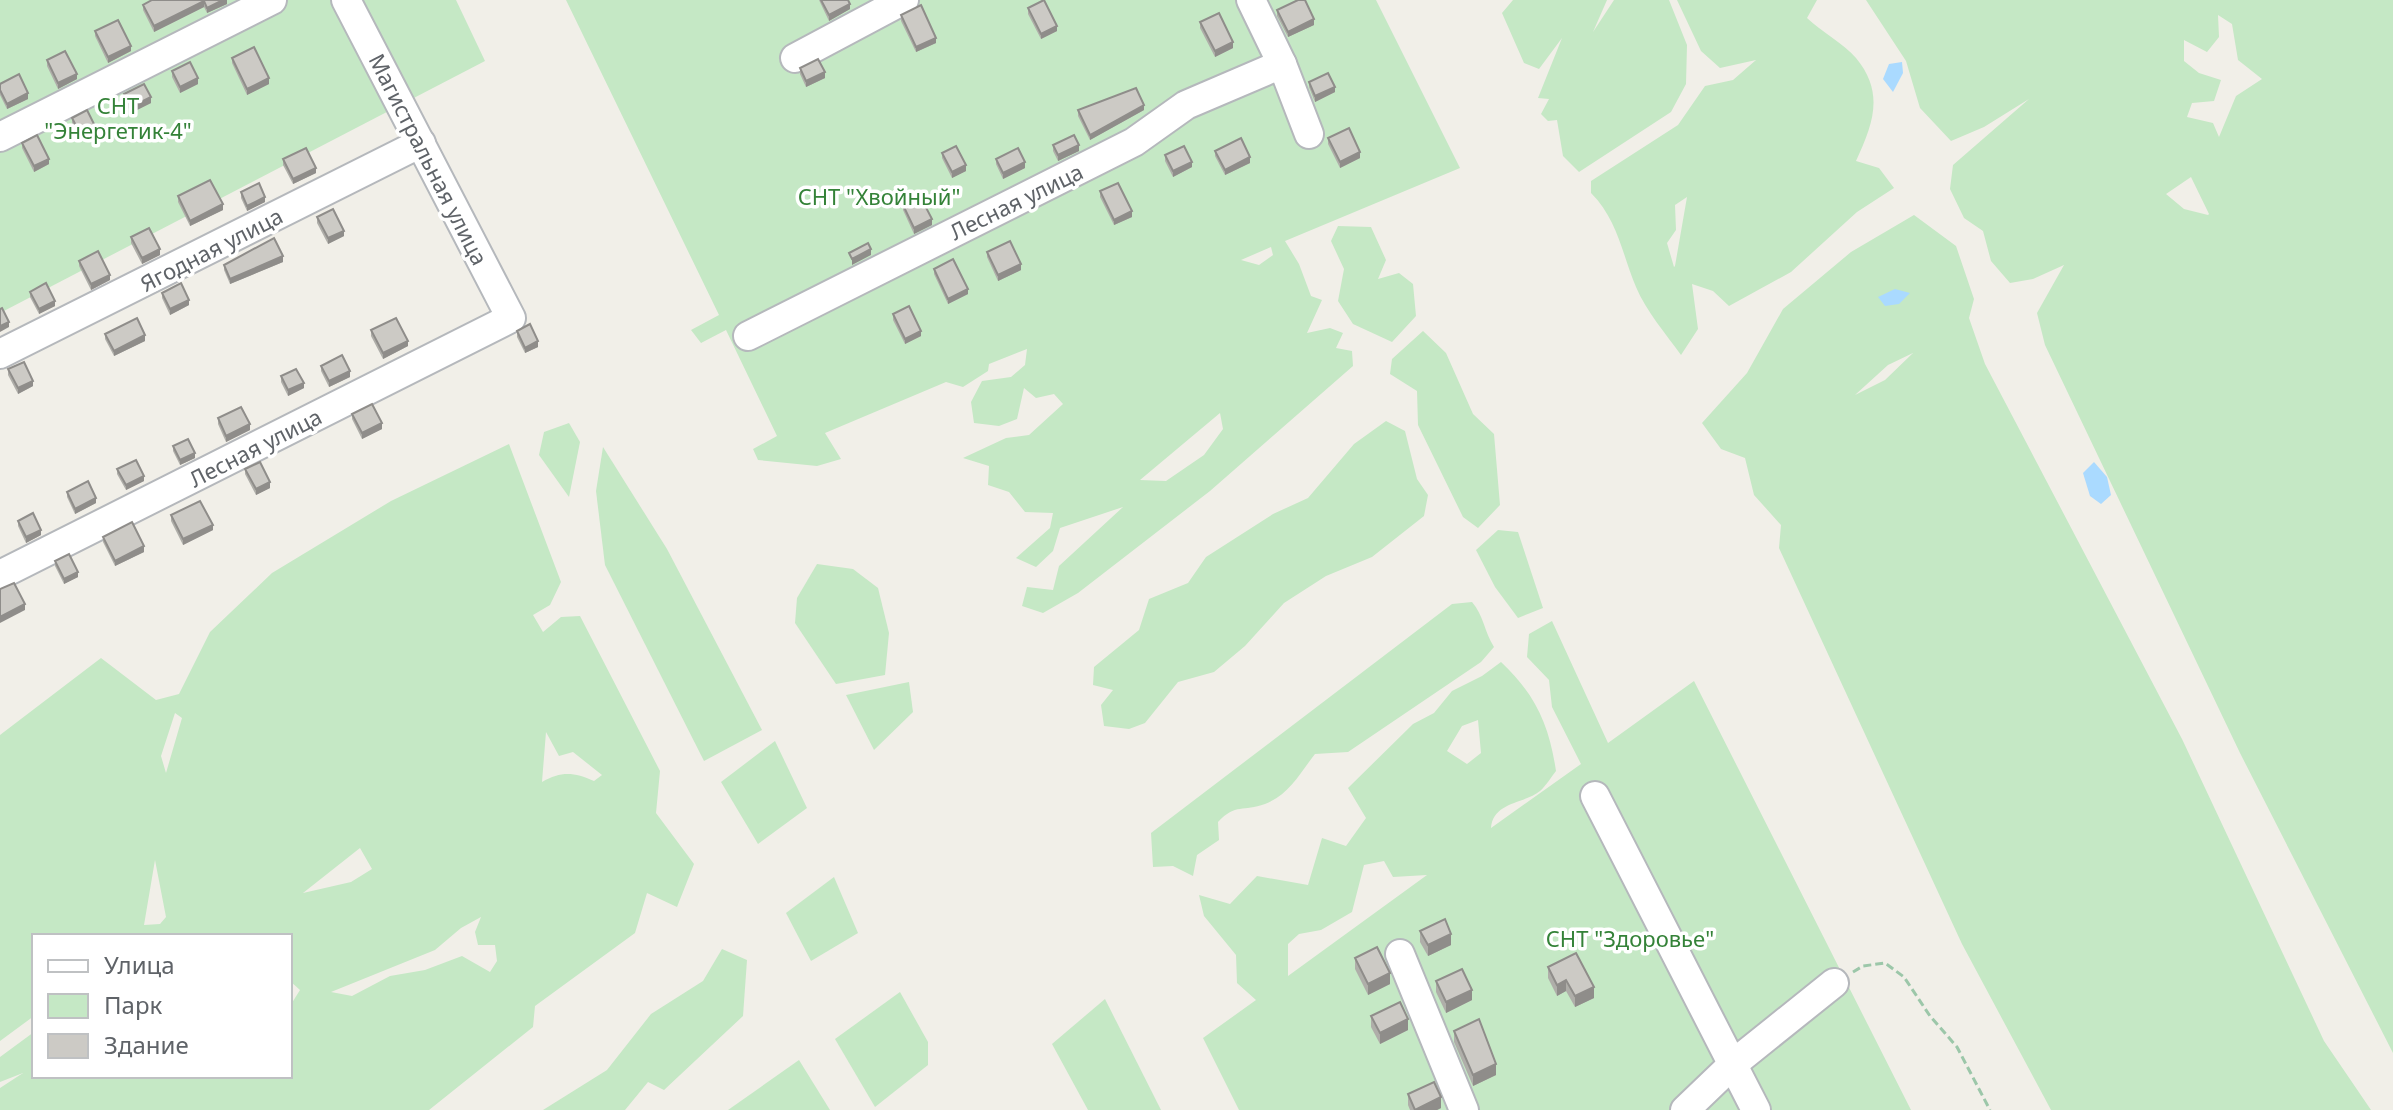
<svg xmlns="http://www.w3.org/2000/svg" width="2393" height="1110" font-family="'Noto Sans',sans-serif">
	<rect width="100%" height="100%" fill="#f1efe8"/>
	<g fill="#c5e8c5" fill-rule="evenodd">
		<polygon points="0,0 456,0 485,61 0,313"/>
		<path d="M566,0H1376L1460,168L1285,241L1299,264L1311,296L1322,300L1307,333L1330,328L1343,333L1336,348L1352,351L1353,366L1210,491L1078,593L1043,613L1022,606L1027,587L1053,590L1059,566L1123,507L1060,528L1053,551L1036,567L1016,558L1050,528L1053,513L1025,512L1009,492L988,485L989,466L963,458L1006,438L1029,435L1063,404L1054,394L1036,398L1024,388L1017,419L999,426L974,423L971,402L982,381L1011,377L1025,365L1027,349L989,364L988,371L963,387L946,382L825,433L841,459L817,466L758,460L753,449L777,436L726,330L701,343L691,330L719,315ZM1271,247L1273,255L1259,265L1241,260ZM1220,413L1223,429L1204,455L1166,481L1140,480Z"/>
		<polygon points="1513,0 1607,0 1593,32 1614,0 1669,0 1687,45 1686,84 1671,112 1579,172 1563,156 1557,120 1548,121 1541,114 1549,99 1538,98 1562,38 1539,69 1524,63 1502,13"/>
		<path d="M1677,0H1817L1807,18C1821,31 1845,45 1856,58C1885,93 1873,124 1856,161L1879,168L1894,188L1857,212L1791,272L1729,306L1713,291L1692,284L1698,329L1681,355C1666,334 1646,311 1636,287C1622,254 1618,220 1591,193V181L1678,125L1705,86L1733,80L1756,60L1720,68L1701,51ZM1687,197L1675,266L1674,267L1667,243L1676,230L1675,205Z"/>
		<path d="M1866,0H2393V1053L2240,753L2045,345L2037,313L2064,265L2033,279L2010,283L1991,261L1983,231L1964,218L1950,189L1953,165L2029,99L1984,127L1951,141L1920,108L1906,61ZM2218,15L2232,24L2238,60L2262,79L2236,96L2219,137L2213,123L2187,117L2192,103L2214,101L2221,80L2199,73L2184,61V40L2207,52L2219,37ZM2191,177L2209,214L2208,215L2184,209L2166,194Z"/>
		<path d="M1914,215L1956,246L1974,299L1969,318L1985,364L2182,739L2324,1041L2371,1110H2051L1962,944L1779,548L1781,525L1754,495L1745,458L1721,449L1702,423L1747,373L1783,309L1851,252ZM1913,353L1885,380L1855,395L1888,365Z"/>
		<polygon points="1338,226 1371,227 1386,260 1378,279 1399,273 1413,284 1416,316 1392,342 1353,324 1338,301 1344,269 1331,241"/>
		<polygon points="1423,331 1446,353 1473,414 1494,434 1500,505 1478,528 1463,517 1418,425 1417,391 1390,374 1392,359"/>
		<polygon points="1386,421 1405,431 1417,479 1428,495 1424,516 1372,557 1326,576 1284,603 1245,646 1214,672 1178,682 1145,723 1129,729 1104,726 1101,705 1113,690 1093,685 1094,667 1139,630 1149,599 1188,583 1206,557 1273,514 1308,498 1354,444"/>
		<polygon points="569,423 580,442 569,497 539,455 544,432"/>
		<path d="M509,444L561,582L550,605L533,615L543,632L561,617L580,616L660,771L656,813L694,864L677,907L647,893L635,933L535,1006L533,1027L429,1110H0V1088L23,1073L0,1082V1057L34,1032V1076H290V1006L300,990L290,981V936H34V1016L0,1041V735L101,658L156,700L179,694L210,632L272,573L391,501ZM175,713L182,718L166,773L161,756ZM546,732L559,756L573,752L602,775L594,781C574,772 561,771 542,782ZM360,848L372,869L351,882L303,893ZM155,860L166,917L160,924L144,925ZM481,917L475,932L478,945H495L497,961L490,972L462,956L425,970L390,976L352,996L331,992L435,950L461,928Z"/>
		<polygon points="603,447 667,549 762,730 704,761 605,565 596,491"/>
		<polygon points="1498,530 1518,532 1543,608 1518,618 1495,587 1476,550"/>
		<polygon points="817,564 853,569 878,588 889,633 885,675 836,684 795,623 797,598"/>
		<path d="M1472,602C1484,616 1484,631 1494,647L1481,662L1348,752L1315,754C1300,773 1289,795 1265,804C1243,812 1236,803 1218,822L1219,840L1197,855L1193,876L1173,866L1153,867L1151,833L1452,604Z"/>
		<path d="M1552,621L1608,743L1694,681L1911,1110H1239L1203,1038L1256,1000L1237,983L1236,955L1204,916L1199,895L1230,904L1257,876L1308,885L1322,838L1346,846L1366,818L1348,788L1413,724L1434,713L1452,691L1482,676L1501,662C1535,694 1549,724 1556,771C1551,777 1546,786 1540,791C1524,804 1493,802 1491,828L1581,764L1552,707L1549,680L1527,657L1529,634ZM1478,720L1481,753L1467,764L1447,751L1462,726ZM1384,861L1393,877L1427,875L1288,976V944L1299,934L1321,930L1352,912L1364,865Z"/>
		<polygon points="909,682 913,712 874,750 846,695"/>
		<polygon points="775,741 807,808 758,844 721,782"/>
		<polygon points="834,877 858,933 811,961 786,913"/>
		<polygon points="722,949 747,960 743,1016 664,1090 648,1082 625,1110 543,1110 607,1070 651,1014 703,981"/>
		<polygon points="900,992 928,1042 928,1065 875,1107 835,1039"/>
		<polygon points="1105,999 1161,1110 1088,1110 1052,1044"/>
		<polygon points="799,1060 830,1110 728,1110"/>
	</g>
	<g fill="#aadaff">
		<polygon points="1902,62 1903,73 1893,92 1883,79 1889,64"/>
		<polygon points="1895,289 1910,293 1899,304 1885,306 1878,297"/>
		<polygon points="2094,462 2107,477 2111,495 2101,504 2090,496 2083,473"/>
	</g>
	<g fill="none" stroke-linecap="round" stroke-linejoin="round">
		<g stroke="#b5b8bc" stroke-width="32">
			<g id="minor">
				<polyline points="1251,0 1282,64 1309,134"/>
				<polyline points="795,58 904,0"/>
				<polyline points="0,137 272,0"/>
				<polyline points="748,336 1134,142 1186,105 1282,64"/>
				<polyline points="0,354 421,143"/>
				<polyline points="0,575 511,318 346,0"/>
				<polyline points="1595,796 1756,1110"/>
				<polyline points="1400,954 1464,1110"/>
				<polyline points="1685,1110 1733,1064 1834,983"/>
			</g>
		</g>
		<polyline stroke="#9cc7a9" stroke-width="3" stroke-dasharray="8 4" stroke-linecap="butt" points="1853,972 1863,966 1885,963 1904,977 1930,1016 1957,1047 1990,1110"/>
		<use href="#minor" stroke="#fff" stroke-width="28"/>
	</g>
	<g fill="#afaea9">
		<polygon points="227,0 227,4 207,13 204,7 154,32 143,10 143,5"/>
		<polygon points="819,0 848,0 850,9 829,21"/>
		<polygon points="1028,8 1057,31 1041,39 1028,14"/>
		<polygon points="1277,10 1314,25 1288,37 1277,16"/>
		<polygon points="901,15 936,43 916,52 901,21"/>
		<polygon points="1200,22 1233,48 1215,57 1200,28"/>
		<polygon points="95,31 131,51 108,63 95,36"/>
		<polygon points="232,58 269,84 247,95 232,63"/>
		<polygon points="47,60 77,79 58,89 47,66"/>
		<polygon points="800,68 825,78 806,87 800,74"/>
		<polygon points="172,71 198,84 180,93 172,77"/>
		<polygon points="1309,82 1335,92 1315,102 1309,87"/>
		<polygon points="0,84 28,99 7,109 0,95"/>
		<polygon points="124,94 151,103 131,113 124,100"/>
		<polygon points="1078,110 1144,110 1090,140 1078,116"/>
		<polygon points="72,118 95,131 80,139 72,123"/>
		<polygon points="1328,138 1360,158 1340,168 1328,144"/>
		<polygon points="22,143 49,164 34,172 22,148"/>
		<polygon points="1053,145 1079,151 1058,161 1053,151"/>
		<polygon points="1215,151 1250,163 1225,175 1215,156"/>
		<polygon points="942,153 966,171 952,178 942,158"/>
		<polygon points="1165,155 1192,167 1173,177 1165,161"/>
		<polygon points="283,159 316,173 293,184 283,165"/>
		<polygon points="996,159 1025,168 1003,179 996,164"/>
		<polygon points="1100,191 1132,217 1114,225 1100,197"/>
		<polygon points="241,192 265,202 247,211 241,198"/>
		<polygon points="178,196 223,210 190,226 178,202"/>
		<polygon points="903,205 932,225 914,234 903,210"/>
		<polygon points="317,217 344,236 328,244 317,223"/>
		<polygon points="131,237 160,255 142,264 131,243"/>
		<polygon points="987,252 1021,270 998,281 987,257"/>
		<polygon points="79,261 110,280 91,290 79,266"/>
		<polygon points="283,262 230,284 224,270 224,265"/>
		<polygon points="934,269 968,294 948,304 934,274"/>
		<polygon points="30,292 55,306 39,314 30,297"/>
		<polygon points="162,293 189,305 170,315 162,298"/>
		<polygon points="893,314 921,336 905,344 893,320"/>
		<polygon points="371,330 408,346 383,359 371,336"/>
		<polygon points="517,331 538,347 525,353 517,337"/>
		<polygon points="105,334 145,341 114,356 105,339"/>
		<polygon points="321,366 350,377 329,387 321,371"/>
		<polygon points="8,369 33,386 18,394 8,375"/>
		<polygon points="281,376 304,388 288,396 281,382"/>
		<polygon points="352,414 382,429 362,439 352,419"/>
		<polygon points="218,418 250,430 226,442 218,424"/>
		<polygon points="173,446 195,458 180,465 173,451"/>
		<polygon points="117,469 144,481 126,490 117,474"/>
		<polygon points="245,469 270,488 256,495 245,474"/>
		<polygon points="67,492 96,503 75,514 67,497"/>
		<polygon points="171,515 213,530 183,545 171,521"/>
		<polygon points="18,521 41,535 26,543 18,526"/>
		<polygon points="103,537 144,552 115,566 103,542"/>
		<polygon points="55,561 78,577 64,584 55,566"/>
		<polygon points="1420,931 1451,945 1428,956 1420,942"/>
		<polygon points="1355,958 1390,984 1368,995 1355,969"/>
		<polygon points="1548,967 1594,998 1575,1007 1566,991 1557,996 1548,978"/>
		<polygon points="1436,981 1472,1000 1446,1013 1436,992"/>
		<polygon points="1371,1016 1408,1030 1380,1044 1371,1027"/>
		<polygon points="1454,1031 1496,1075 1473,1086 1454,1042"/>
		<polygon points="1408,1094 1441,1108 1437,1110 1410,1110 1408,1105"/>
	</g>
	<g fill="#8f8d8a">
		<polygon points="223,0 227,0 227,4 207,13 207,8"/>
		<polygon points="204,1 204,7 154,32 154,26"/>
		<polygon points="850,4 850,9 829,21 829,15"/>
		<polygon points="1314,19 1314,25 1288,37 1288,32"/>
		<polygon points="1057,26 1057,31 1041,39 1041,34"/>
		<polygon points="936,38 936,43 916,52 916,47"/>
		<polygon points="1233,42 1233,48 1215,57 1215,51"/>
		<polygon points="131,46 131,51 108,63 108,57"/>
		<polygon points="825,72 825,78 806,87 806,81"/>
		<polygon points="77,74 77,79 58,89 58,83"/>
		<polygon points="198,78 198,84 180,93 180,87"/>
		<polygon points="269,78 269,84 247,95 247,89"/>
		<polygon points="1335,87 1335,92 1315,102 1315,96"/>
		<polygon points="28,93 28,99 7,109 7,104"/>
		<polygon points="151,97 151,103 131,113 131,107"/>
		<polygon points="1144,105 1144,110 1090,140 1090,135"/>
		<polygon points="95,126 95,131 80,139 80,133"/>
		<polygon points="1079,145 1079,151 1058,161 1058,155"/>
		<polygon points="1360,152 1360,158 1340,168 1340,162"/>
		<polygon points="1250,157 1250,163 1225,175 1225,170"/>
		<polygon points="49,159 49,164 34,172 34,166"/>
		<polygon points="1025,162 1025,168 1003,179 1003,173"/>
		<polygon points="1192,162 1192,167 1173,177 1173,171"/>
		<polygon points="966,165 966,171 952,178 952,172"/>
		<polygon points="316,168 316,173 293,184 293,179"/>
		<polygon points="265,197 265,202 247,211 247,206"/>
		<polygon points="223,204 223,210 190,226 190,221"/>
		<polygon points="1132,211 1132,217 1114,225 1114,220"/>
		<polygon points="932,219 932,225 914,234 914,228"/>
		<polygon points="344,231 344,236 328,244 328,238"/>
		<polygon points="160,249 160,255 142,264 142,258"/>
		<polygon points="871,249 871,255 852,265 852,259"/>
		<polygon points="283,256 283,262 230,284 230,279"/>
		<polygon points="1021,264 1021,270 998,281 998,275"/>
		<polygon points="110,275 110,280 91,290 91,284"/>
		<polygon points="968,289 968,294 948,304 948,299"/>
		<polygon points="189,300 189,305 170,315 170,309"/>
		<polygon points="55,301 55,306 39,314 39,309"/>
		<polygon points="9,322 9,327 0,332 0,326"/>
		<polygon points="921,331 921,336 905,344 905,339"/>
		<polygon points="145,335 145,341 114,356 114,351"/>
		<polygon points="408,341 408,346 383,359 383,353"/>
		<polygon points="538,341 538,347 525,353 525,348"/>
		<polygon points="350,371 350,377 329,387 329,381"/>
		<polygon points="33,381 33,386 18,394 18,388"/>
		<polygon points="304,383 304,388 288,396 288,390"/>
		<polygon points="382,423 382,429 362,439 362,433"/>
		<polygon points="250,424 250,430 226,442 226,436"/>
		<polygon points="195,453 195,458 180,465 180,460"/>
		<polygon points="144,476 144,481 126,490 126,485"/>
		<polygon points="270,482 270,488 256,495 256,489"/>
		<polygon points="96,498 96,503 75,514 75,509"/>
		<polygon points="213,525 213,530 183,545 183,539"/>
		<polygon points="41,530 41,535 26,543 26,537"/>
		<polygon points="144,546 144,552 115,566 115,561"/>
		<polygon points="78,572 78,577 64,584 64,579"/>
		<polygon points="25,604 25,610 0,623 0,617"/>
		<polygon points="1451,934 1451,945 1428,956 1428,945"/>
		<polygon points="1390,973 1390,984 1368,995 1368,984"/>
		<polygon points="1566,980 1566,991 1557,996 1557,985"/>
		<polygon points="1594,987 1594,998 1575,1007 1575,996"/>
		<polygon points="1472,990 1472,1000 1446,1013 1446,1002"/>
		<polygon points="1408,1019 1408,1030 1380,1044 1380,1033"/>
		<polygon points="1496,1064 1496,1075 1473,1086 1473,1075"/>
		<polygon points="1441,1097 1441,1108 1437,1110 1415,1110"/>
	</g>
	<g fill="#cccac5" stroke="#8f8d8a" stroke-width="2">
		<polygon points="152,0 223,0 207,8 204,1 154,26 143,5"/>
		<polygon points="821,0 848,0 850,4 829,15"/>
		<polygon points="1044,0 1057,26 1041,34 1028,8"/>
		<polygon points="1298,0 1305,0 1314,19 1288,32 1277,10"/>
		<polygon points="921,5 936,38 916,47 901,15"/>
		<polygon points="1219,13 1233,42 1215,51 1200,22"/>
		<polygon points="118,20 131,46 108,57 95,31"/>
		<polygon points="254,47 269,78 247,89 232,58"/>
		<polygon points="65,51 77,74 58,83 47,60"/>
		<polygon points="818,59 825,72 806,81 800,68"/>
		<polygon points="190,62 198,78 180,87 172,71"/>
		<polygon points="1328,73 1335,87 1315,96 1309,82"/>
		<polygon points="19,74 28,93 7,104 0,90 0,84"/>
		<polygon points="144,84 151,97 131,107 124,94"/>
		<polygon points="1136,88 1144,105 1090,135 1078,110"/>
		<polygon points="87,110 95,126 80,133 72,118"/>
		<polygon points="1349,128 1360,152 1340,162 1328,138"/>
		<polygon points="37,135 49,159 34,166 22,143"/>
		<polygon points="1074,135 1079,145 1058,155 1053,145"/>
		<polygon points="1241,138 1250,157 1225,170 1215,151"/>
		<polygon points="956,146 966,165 952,172 942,153"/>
		<polygon points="1184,146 1192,162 1173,171 1165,155"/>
		<polygon points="306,148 316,168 293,179 283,159"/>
		<polygon points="1018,148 1025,162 1003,173 996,159"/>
		<polygon points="210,180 223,204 190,221 178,196"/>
		<polygon points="259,183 265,197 247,206 241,192"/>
		<polygon points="1118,183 1132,211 1114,220 1100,191"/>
		<polygon points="920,196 932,219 914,228 903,205"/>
		<polygon points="333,209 344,231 328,238 317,217"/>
		<polygon points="149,228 160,249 142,258 131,237"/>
		<polygon points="274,238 283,256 230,279 224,265"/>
		<polygon points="1010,241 1021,264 998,275 987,252"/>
		<polygon points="868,243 871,249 852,259 849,253"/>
		<polygon points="98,251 110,275 91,284 79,261"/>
		<polygon points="953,259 968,289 948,299 934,269"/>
		<polygon points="46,283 55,301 39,309 30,292"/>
		<polygon points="181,283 189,300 170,309 162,293"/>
		<polygon points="909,306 921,331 905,339 893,314"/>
		<polygon points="2,308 9,322 0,326 0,309"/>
		<polygon points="137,318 145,335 114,351 105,334"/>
		<polygon points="396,318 408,341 383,353 371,330"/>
		<polygon points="530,324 538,341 525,348 517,331"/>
		<polygon points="342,355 350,371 329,381 321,366"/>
		<polygon points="24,362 33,381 18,388 8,369"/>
		<polygon points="296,369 304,383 288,390 281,376"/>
		<polygon points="372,404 382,423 362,433 352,414"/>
		<polygon points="241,407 250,424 226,436 218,418"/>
		<polygon points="188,439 195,453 180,460 173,446"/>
		<polygon points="136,460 144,476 126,485 117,469"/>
		<polygon points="260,462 270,482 256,489 245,469"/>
		<polygon points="88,481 96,498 75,509 67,492"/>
		<polygon points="200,501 213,525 183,539 171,515"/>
		<polygon points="33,513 41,530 26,537 18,521"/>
		<polygon points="132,522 144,546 115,561 103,537"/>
		<polygon points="69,554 78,572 64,579 55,561"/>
		<polygon points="14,583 25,604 0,617 0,589"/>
		<polygon points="1445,919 1451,934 1428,945 1420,931"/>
		<polygon points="1377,947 1390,973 1368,984 1355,958"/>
		<polygon points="1576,953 1594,987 1575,996 1566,980 1557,985 1548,967"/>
		<polygon points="1462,969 1472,990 1446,1002 1436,981"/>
		<polygon points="1400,1002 1408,1019 1380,1033 1371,1016"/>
		<polygon points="1479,1019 1496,1064 1473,1075 1454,1031"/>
		<polygon points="1434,1082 1441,1097 1415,1110 1408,1094"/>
	</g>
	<g text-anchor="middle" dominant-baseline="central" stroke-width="7" stroke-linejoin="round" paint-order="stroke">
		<g font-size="22" fill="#348238" stroke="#fff">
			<text x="118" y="105">СНТ<tspan x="118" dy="25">"Энергетик-4"</tspan></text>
			<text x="879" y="196">СНТ "Хвойный"</text>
			<text x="1630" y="938">СНТ "Здоровье"</text>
		</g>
		<g font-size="22" fill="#5f6368" stroke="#fff">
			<text transform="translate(429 159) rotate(63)">Магистральная улица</text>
			<text transform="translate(1016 201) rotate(-26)">Лесная улица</text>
			<text transform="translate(211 249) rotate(-27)">Ягодная улица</text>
			<text transform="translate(255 447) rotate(-27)">Лесная улица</text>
		</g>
	</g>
	<rect x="32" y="934" width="260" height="144" fill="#ffffff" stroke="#bfc1c3" stroke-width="2"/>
	<rect x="48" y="960" width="40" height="12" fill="#ffffff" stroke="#bfc1c3" stroke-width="2"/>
	<text x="104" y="974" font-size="24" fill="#5f6368">Улица</text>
	<rect x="48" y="994" width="40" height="24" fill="#c5e8c5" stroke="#bfc1c3" stroke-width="2"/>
	<text x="104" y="1014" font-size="24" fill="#5f6368">Парк</text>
	<rect x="48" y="1034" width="40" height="24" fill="#cccac5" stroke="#bfc1c3" stroke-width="2"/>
	<text x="104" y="1054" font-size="24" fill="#5f6368">Здание</text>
</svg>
